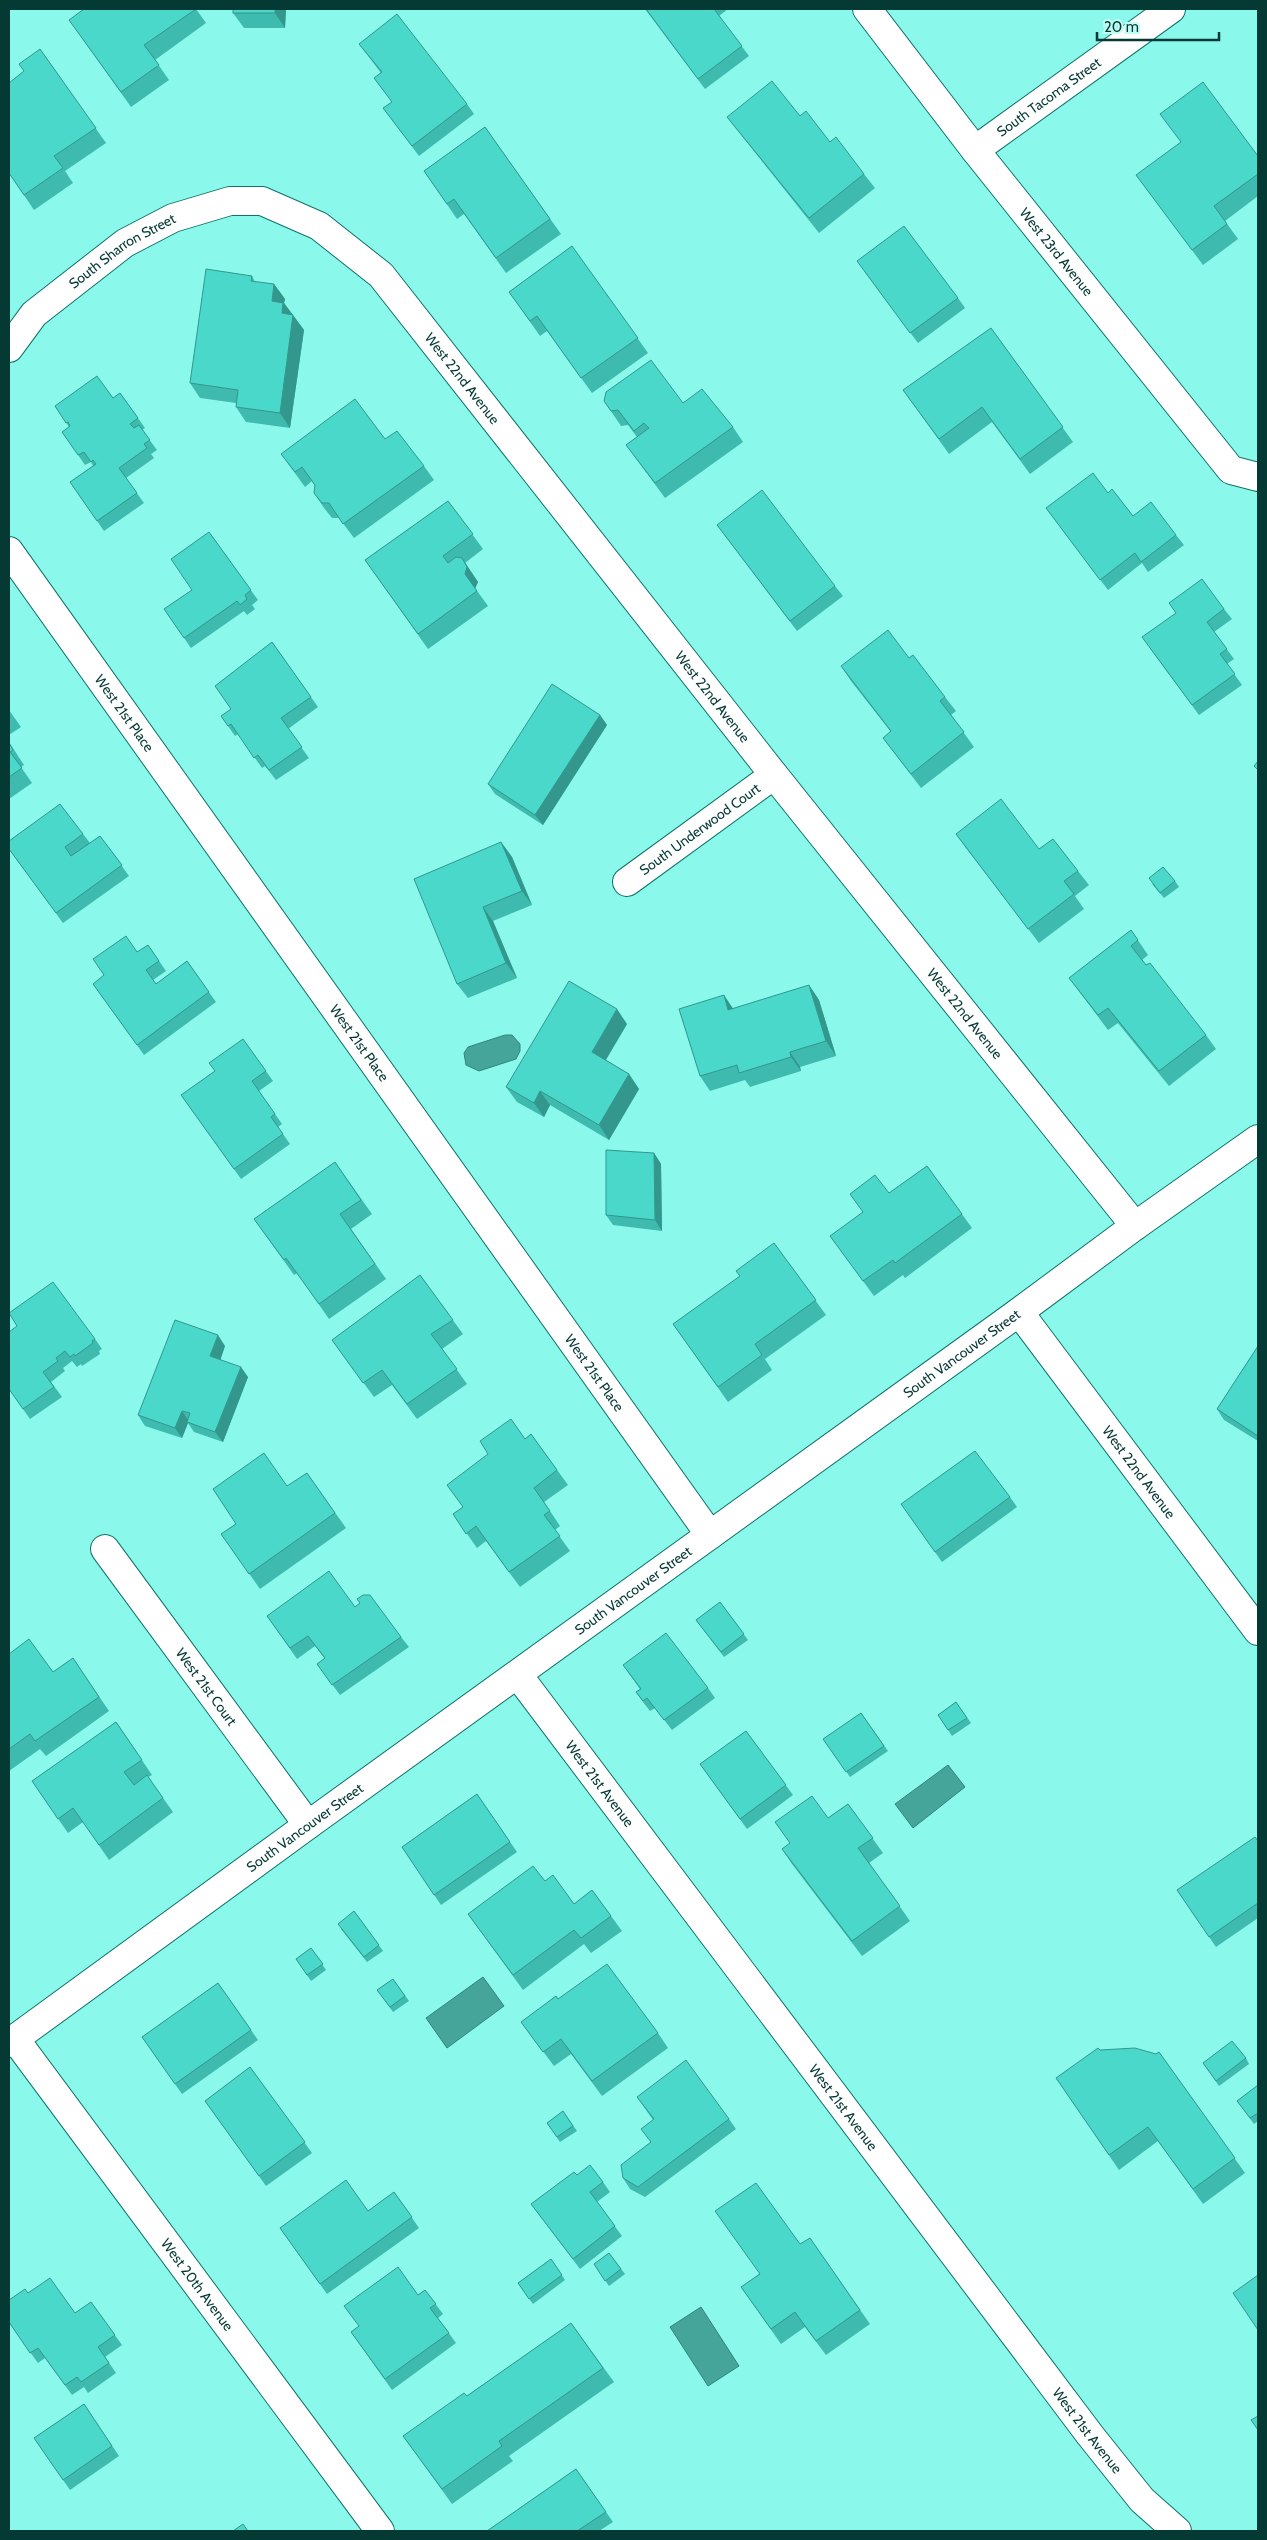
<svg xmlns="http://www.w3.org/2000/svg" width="1267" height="2540" font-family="Cabin,sans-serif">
	<rect width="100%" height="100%" fill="#8af9ec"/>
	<g fill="#45a59b" stroke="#32857c">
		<polygon points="505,1035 512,1035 520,1044 520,1051 516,1059 479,1071 466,1065 464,1053 468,1047"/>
		<polygon points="948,1765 965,1787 913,1828 895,1804"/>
		<polygon points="483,1977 504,2006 447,2048 426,2018"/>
		<polygon points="701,2307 739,2366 708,2386 670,2327"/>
	</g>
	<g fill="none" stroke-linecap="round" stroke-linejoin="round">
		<g stroke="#11726a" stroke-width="30">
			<g id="minor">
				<path id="s1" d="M867,9L975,150L1231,470L1258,477"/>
				<path id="s2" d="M975,150L1171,9"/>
				<path id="s3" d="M9,348L34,314L125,243L173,218L230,201H262L319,226L381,275L774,775L1135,1226"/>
				<path id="s4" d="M9,551L710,1535"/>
				<path id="s5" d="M627,882L774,775"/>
				<path id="s6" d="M1019,1312L1258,1631"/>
				<path id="s7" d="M105,1549L308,1825"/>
				<path id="s8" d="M518,1675L1090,2435L1142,2500L1177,2531"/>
				<path id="s9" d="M15,2039L380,2531"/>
			</g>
		</g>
		<g stroke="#11726a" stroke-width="30">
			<g id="tertiary">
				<path id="s10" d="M9,2043L308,1825L1019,1312L1135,1226L1258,1139"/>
			</g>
		</g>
		<use href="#minor" stroke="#fff" stroke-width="28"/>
		<use href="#tertiary" stroke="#fff" stroke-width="28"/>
	</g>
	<g fill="#3fbaae">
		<polygon points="196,9 206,23 155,60 169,80 131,107 69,20"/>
		<polygon points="286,9 285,28 244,28 233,13"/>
		<polygon points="645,9 728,9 719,16 749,56 705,89"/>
		<polygon points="359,44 467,104 474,114 419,156 383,108 392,102 374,78 381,73"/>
		<polygon points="40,49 106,143 65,171 73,183 34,210 9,173 24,71"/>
		<polygon points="727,117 830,142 864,174 875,188 819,233 738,131"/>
		<polygon points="485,127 561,234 506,273 464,214 457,219 424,171"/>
		<polygon points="1258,156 1258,196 1225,221 1238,239 1203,265 1136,175"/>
		<polygon points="572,246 648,353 592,393 547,331 540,336 509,292"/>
		<polygon points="864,271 958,298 965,308 918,343"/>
		<polygon points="252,276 255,282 274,284 285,299 284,303 304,330 290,428 246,422 236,407 236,403 200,398 190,383"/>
		<polygon points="991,328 1073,442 1030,474 992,422 949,454 903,390"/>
		<polygon points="120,393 145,428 142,430 157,450 151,454 154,458 126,478 144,503 104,531 70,482 93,466 91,462 85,465 62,432 69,427 55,406 113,398"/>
		<polygon points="604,401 683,403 733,427 743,442 665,498 626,445 637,437 628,425 621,426"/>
		<polygon points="385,439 424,466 434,480 354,538 339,518 332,518 324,508 314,493 315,486 312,481 305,487 281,454"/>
		<polygon points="1108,493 1133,516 1176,535 1184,545 1148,572 1142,563 1108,590 1046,508"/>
		<polygon points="448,501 483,549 465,563 478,582 475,588 488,606 428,649 365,560"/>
		<polygon points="717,525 835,586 843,596 797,631"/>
		<polygon points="209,532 258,600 252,605 255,609 247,615 244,611 191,648 164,609 192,590"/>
		<polygon points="1224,609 1232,619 1214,632 1234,659 1227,664 1242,685 1199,715 1149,647"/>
		<polygon points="272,642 318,707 288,729 309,758 276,780 265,766 262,768 238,734 235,736 221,716 231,709"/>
		<polygon points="909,658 945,697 956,711 951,715 974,747 921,788 883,738 891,732 851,681 841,666"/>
		<polygon points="9,710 21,727 9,735"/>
		<polygon points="600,715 607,725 543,825 495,794 488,784"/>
		<polygon points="9,742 24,765 21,767 32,783 9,799"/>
		<polygon points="83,834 90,843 100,836 129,876 63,923 9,849"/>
		<polygon points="956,834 1039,849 1078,871 1089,885 1075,896 1084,909 1039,943 966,848"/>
		<polygon points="501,842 512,857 532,905 493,921 517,978 468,998 457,984"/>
		<polygon points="1175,881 1179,887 1164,898 1152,884"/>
		<polygon points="1131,930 1148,955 1142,960 1206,1035 1216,1049 1169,1086 1118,1023 1108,1030 1069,978"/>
		<polygon points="148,945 166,971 153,980 156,984 187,961 216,1002 144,1055 93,984"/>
		<polygon points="809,985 819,1000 836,1056 800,1067 801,1071 750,1087 745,1080 710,1091 700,1076 733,1009"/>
		<polygon points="627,1024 606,1060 629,1074 639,1089 609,1140 550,1105 544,1117 517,1102 506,1087"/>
		<polygon points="243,1039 273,1081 259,1091 282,1124 278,1127 290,1144 241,1179 181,1095 215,1071"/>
		<polygon points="654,1153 661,1164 662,1231 613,1225 606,1215"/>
		<polygon points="335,1162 372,1214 351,1229 386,1279 329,1319 297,1273 294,1275 254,1219"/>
		<polygon points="927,1166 972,1228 905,1278 903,1275 874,1296 830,1236"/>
		<polygon points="774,1243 826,1315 765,1359 772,1370 728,1402 673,1324 740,1276"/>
		<polygon points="420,1275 463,1334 442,1349 467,1384 417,1419 392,1385 374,1397 332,1340"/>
		<polygon points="9,1332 95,1339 102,1349 99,1351 100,1354 82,1366 81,1364 77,1367 72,1361 63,1368 65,1371 51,1382 62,1397 30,1419 9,1389"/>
		<polygon points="225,1346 220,1360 248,1377 223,1442 194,1432 188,1423 182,1438 145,1426 138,1415"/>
		<polygon points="1258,1346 1258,1441 1224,1420 1217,1409"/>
		<polygon points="531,1434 568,1485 544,1502 560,1526 555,1530 570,1551 520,1587 486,1541 477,1548 453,1514 463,1507 525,1439"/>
		<polygon points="307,1473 346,1528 260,1589 221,1534"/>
		<polygon points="1010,1497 1017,1507 942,1562 901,1504"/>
		<polygon points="720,1602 748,1640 724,1657 696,1620"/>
		<polygon points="360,1603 401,1637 409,1647 340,1695 317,1664 325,1659 315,1646 297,1659 267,1616 355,1607"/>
		<polygon points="9,1654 53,1672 73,1658 109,1711 46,1756 40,1749 9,1771"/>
		<polygon points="623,1665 708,1688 715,1698 672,1730 655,1708 650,1711 643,1702 636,1692 640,1689"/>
		<polygon points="956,1702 971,1723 952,1736 938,1715"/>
		<polygon points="861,1713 888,1751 850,1777 823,1739"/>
		<polygon points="116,1722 152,1775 148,1777 173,1812 109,1860 83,1822 68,1833 32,1781"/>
		<polygon points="746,1731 793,1795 747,1829 700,1764"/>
		<polygon points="477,1794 517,1852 441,1905 402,1847"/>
		<polygon points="848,1804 883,1853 869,1863 910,1921 862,1956 792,1864 782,1849 828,1818"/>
		<polygon points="1258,1841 1258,1918 1216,1947 1177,1890"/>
		<polygon points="545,1881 574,1904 592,1890 622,1931 591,1953 584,1944 523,1990 468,1914"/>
		<polygon points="354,1911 383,1951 367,1962 341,1929"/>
		<polygon points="311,1948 326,1970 311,1981 296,1959"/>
		<polygon points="393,1979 409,2001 393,2012 377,1990"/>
		<polygon points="218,1983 258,2040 182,2094 142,2037"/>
		<polygon points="558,1999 658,2033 668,2048 602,2096 571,2054 554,2066 521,2022"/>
		<polygon points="1100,2050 1156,2054 1159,2052 1245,2173 1203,2204 1158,2141 1119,2170 1056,2078"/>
		<polygon points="1246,2058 1249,2064 1219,2086 1203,2063"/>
		<polygon points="250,2067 312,2153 266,2186 205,2101"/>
		<polygon points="1258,2085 1258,2121 1254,2124 1237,2101"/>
		<polygon points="637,2097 729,2119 736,2129 645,2197 630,2189 623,2178 651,2142 653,2120"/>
		<polygon points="563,2111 577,2131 560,2142 547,2123"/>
		<polygon points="577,2175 603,2182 610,2192 597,2202 622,2236 580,2269 531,2204"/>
		<polygon points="394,2192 419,2228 327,2294 280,2228 368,2211"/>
		<polygon points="810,2238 870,2324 826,2355 805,2327 781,2344 741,2287"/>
		<polygon points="609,2253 625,2274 609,2286 594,2264"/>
		<polygon points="551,2259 565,2280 533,2304 518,2283"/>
		<polygon points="425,2290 443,2314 438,2318 456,2343 392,2390 351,2332 359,2326 418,2295"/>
		<polygon points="28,2293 75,2313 91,2302 122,2345 105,2357 116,2373 88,2393 84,2387 72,2395 45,2358 38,2363 9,2323"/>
		<polygon points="571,2323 614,2382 509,2456 513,2461 452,2504 403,2436 467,2396"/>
		<polygon points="84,2404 119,2456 70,2490 34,2438"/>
		<polygon points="576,2469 613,2522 599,2531 487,2531"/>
	</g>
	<g fill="#33978d">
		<polygon points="275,9 286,9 285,28 275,13"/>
		<polygon points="274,284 285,299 284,303 304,330 290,428 280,413 272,301"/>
		<polygon points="462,558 478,582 475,589 465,574"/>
		<polygon points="600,715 607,725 543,825 535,815"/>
		<polygon points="501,842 512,857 532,905 522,891"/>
		<polygon points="483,907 493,921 517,978 506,963"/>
		<polygon points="809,985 819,1000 836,1056 826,1041"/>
		<polygon points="724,995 734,1010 728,1010"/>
		<polygon points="617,1009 627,1024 602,1066 592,1052"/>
		<polygon points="790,1052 800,1067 801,1071 791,1057"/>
		<polygon points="629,1074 639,1089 609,1140 599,1125"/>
		<polygon points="540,1091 550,1105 544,1117 534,1103"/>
		<polygon points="654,1153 661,1164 662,1231 655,1220"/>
		<polygon points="218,1335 225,1346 218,1367 210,1356"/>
		<polygon points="241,1367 248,1377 223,1442 215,1432"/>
		<polygon points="182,1411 189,1421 187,1422 188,1423 182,1438 175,1428"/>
	</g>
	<g fill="#49d8ca" stroke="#33978d">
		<polygon points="84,9 196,9 144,45 159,65 121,92 69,20"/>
		<rect x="233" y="9" width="42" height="4"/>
		<polygon points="646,9 714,9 742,46 698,79"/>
		<polygon points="397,14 467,104 412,146 383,108 392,102 374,78 382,72 359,44"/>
		<polygon points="40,49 96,128 54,156 63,168 24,195 9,173 9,83 24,71 19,64"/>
		<polygon points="772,81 800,116 806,111 830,142 836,137 864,174 809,218 727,117"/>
		<polygon points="1203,82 1258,156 1258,174 1214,206 1227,224 1192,250 1136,175 1181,142 1160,114"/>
		<polygon points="485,127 550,219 496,258 454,199 447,204 424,171"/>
		<polygon points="904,226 958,298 910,333 857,261"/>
		<polygon points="572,246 638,338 581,378 537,316 530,321 509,292"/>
		<polygon points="206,269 252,276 251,281 274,284 272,301 283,303 282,313 293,315 280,413 236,407 238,390 190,383"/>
		<polygon points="991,328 1063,427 1020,459 982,407 939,439 903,390"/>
		<polygon points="651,360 683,403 702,389 733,427 655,483 626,445 649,428 644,423 634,431 618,410 611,411 604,401 606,392"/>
		<polygon points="97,376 113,398 120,393 138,418 130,424 134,428 139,425 150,440 144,444 147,448 119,468 137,493 97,521 70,482 96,464 93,460 91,462 84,452 78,455 62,432 70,426 68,422 66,423 55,406"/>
		<polygon points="355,399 385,439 397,431 424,466 343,524 329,503 322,503 314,493 315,485 302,467 295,472 281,454"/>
		<polygon points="1093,473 1108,493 1112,489 1133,516 1151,502 1176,535 1141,562 1135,553 1100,580 1046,508"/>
		<polygon points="762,490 835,586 790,621 717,525"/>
		<polygon points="448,501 473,534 443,556 448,563 456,557 462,558 467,567 465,574 477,591 418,634 365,560"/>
		<polygon points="209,532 251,590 245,595 247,599 240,605 237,601 184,638 164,609 192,590 171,559"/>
		<polygon points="1202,579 1224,609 1207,622 1227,649 1220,654 1235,674 1192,705 1142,637 1176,613 1169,603"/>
		<polygon points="888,630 909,658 913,655 945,697 940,701 964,732 911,774 883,738 891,731 841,666"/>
		<polygon points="272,642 311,697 281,718 302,747 269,770 258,755 254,758 231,724 228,726 221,716 231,709 215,686"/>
		<polygon points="552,684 600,715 535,815 488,784"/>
		<polygon points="9,743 13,750 10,752 22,768 9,777"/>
		<polygon points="1258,761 1258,770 1254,766"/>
		<polygon points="1001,799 1039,849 1053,839 1078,871 1064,881 1074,894 1028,929 956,834"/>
		<polygon points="60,804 83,834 65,847 71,856 100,836 122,865 56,913 9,849 9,841"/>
		<polygon points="501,842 522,891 483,907 506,963 457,984 414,879"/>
		<polygon points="1163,867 1175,881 1160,893 1149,878"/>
		<polygon points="1131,930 1138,940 1131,946 1146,965 1150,963 1206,1035 1159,1071 1108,1008 1098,1015 1069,978"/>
		<polygon points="126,936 137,952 148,945 159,961 146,970 156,984 187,961 209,992 137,1045 93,984 104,975 93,959"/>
		<polygon points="569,981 617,1009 592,1052 629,1074 599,1125 540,1091 534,1103 506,1087"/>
		<polygon points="809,985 826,1041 790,1052 791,1057 739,1073 737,1065 700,1076 679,1009 724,995 728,1010"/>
		<polygon points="243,1039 266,1071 252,1081 275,1114 271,1117 283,1134 234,1169 181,1095 215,1071 209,1063"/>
		<polygon points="606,1150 654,1153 655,1220 606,1215"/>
		<polygon points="335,1162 361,1200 340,1214 375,1264 319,1304 286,1258 284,1260 254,1219"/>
		<polygon points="927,1166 962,1214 895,1263 893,1260 863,1281 830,1236 863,1212 850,1194 875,1175 889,1193"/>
		<polygon points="774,1243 816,1300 755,1344 762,1355 718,1387 673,1324 740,1276 736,1271"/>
		<polygon points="420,1275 453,1320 431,1334 457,1369 407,1404 382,1370 363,1383 332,1340"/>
		<polygon points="53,1282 95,1339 92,1341 93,1343 75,1356 74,1354 70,1357 65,1351 56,1358 58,1361 43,1372 54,1387 23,1409 9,1389 9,1332 17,1326 9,1313"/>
		<polygon points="175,1320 218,1335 210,1356 241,1367 215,1432 187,1422 190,1413 182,1411 175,1428 138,1415"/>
		<polygon points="1258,1346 1258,1436 1217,1409"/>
		<polygon points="511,1419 525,1439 531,1434 557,1470 534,1488 550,1511 544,1515 560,1536 509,1572 476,1526 466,1534 453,1514 463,1507 447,1485 488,1454 480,1441"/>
		<polygon points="975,1451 1010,1497 935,1552 901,1504"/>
		<polygon points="264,1453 287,1486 307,1473 335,1513 249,1574 221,1534 236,1524 213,1489"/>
		<polygon points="329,1571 355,1607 360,1603 357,1599 363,1595 370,1595 401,1637 332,1685 317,1664 325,1658 308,1636 290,1648 267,1616"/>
		<polygon points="720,1602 744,1634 721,1652 696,1620"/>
		<polygon points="666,1633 708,1688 664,1720 647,1698 643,1701 636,1692 641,1689 623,1665"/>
		<polygon points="29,1639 53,1672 73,1658 99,1697 35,1741 30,1734 9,1749 9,1654"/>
		<polygon points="956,1702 967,1718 948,1730 938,1715"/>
		<polygon points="861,1713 884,1746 846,1772 823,1739"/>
		<polygon points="116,1722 142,1760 124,1772 134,1785 147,1775 163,1798 99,1845 73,1808 58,1819 32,1781"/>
		<polygon points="746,1731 786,1785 740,1819 700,1764"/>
		<polygon points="477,1794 510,1842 434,1895 402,1847"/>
		<polygon points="812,1796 828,1818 848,1804 873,1838 858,1848 900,1906 852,1941 782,1849 790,1843 775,1822"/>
		<polygon points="1255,1837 1258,1841 1258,1903 1209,1937 1177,1890"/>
		<polygon points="533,1866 545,1881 553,1875 574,1904 592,1890 611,1916 581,1938 574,1930 513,1975 468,1914"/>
		<polygon points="354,1911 379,1945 364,1957 338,1924"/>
		<polygon points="311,1948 323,1964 307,1975 296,1959"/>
		<polygon points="607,1964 658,2033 592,2081 561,2039 543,2052 521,2022 556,1996 558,1999"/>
		<polygon points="393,1979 405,1996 390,2007 377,1990"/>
		<polygon points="218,1983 251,2030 175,2084 142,2037"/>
		<polygon points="1232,2041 1246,2058 1216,2081 1203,2063"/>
		<polygon points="1098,2048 1100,2050 1135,2048 1156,2054 1159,2052 1235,2158 1193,2189 1148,2127 1109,2155 1056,2078"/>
		<polygon points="686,2060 729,2119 638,2187 623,2178 621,2165 651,2142 641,2129 654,2119 637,2097"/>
		<polygon points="250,2067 305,2142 259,2176 205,2101"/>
		<polygon points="1258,2085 1258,2113 1250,2118 1237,2101"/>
		<polygon points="563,2111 573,2126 557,2137 547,2123"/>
		<polygon points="590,2165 603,2182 590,2192 615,2226 573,2259 531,2204 574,2172 577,2175"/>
		<polygon points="346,2180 368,2211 394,2192 412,2217 320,2284 280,2228"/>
		<polygon points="756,2183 800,2244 810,2238 860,2310 816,2341 795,2312 771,2329 741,2287 760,2274 715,2211"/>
		<polygon points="609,2253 621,2269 605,2281 594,2264"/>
		<polygon points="551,2259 562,2275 529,2299 518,2283"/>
		<polygon points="398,2267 418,2295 425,2290 436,2304 430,2308 449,2333 385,2379 351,2332 359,2326 344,2306"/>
		<polygon points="1258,2275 1258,2330 1233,2293"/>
		<polygon points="50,2278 75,2313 91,2302 115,2335 98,2347 109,2363 81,2382 77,2377 65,2385 38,2348 30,2353 9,2322 9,2300 25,2289 28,2293"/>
		<polygon points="571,2323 603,2368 499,2441 502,2446 442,2489 403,2436 464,2393 467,2396"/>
		<polygon points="84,2404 112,2446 63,2480 34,2438"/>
		<polygon points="1258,2416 1258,2430 1251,2420"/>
		<polygon points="576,2469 606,2512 577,2531 487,2531"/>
		<polygon points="243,2524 248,2531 233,2531"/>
	</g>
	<g text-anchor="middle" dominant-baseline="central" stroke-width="4" stroke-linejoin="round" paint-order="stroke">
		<g font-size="14" fill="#043934" stroke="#c0fdf5">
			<text stroke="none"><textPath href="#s2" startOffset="91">South Tacoma Street</textPath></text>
			<text stroke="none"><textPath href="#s1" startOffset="308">West 23rd Avenue</textPath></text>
			<text stroke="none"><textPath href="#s3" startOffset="151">South Sharron Street</textPath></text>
			<text stroke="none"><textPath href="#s3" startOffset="576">West 22nd Avenue</textPath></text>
			<text stroke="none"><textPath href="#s3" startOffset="981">West 22nd Avenue</textPath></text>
			<text stroke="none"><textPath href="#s4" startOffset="199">West 21st Place</textPath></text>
			<text stroke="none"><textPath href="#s5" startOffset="90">South Underwood Court</textPath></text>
			<text stroke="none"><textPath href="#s3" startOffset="1386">West 22nd Avenue</textPath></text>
			<text stroke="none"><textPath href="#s4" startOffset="604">West 21st Place</textPath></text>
			<text stroke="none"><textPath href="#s10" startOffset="1176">South Vancouver Street</textPath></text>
			<text stroke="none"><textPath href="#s4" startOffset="1009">West 21st Place</textPath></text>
			<text stroke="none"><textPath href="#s6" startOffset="200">West 22nd Avenue</textPath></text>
			<text stroke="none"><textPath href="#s10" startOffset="771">South Vancouver Street</textPath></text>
			<text stroke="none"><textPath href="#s7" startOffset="171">West 21st Court</textPath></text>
			<text stroke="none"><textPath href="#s8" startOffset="136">West 21st Avenue</textPath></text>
			<text stroke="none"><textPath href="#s10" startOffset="366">South Vancouver Street</textPath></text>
			<text stroke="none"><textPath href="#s8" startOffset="541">West 21st Avenue</textPath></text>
			<text stroke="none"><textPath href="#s9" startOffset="306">West 20th Avenue</textPath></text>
			<text stroke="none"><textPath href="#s8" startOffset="946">West 21st Avenue</textPath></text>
		</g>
	</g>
	<rect width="1267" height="2540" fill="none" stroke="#043934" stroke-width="20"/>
	<path d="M1097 32v8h122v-8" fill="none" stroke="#043934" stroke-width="2.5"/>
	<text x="1104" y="32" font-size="15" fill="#043934" stroke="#c0fdf5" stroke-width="4" paint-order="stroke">20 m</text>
</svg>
